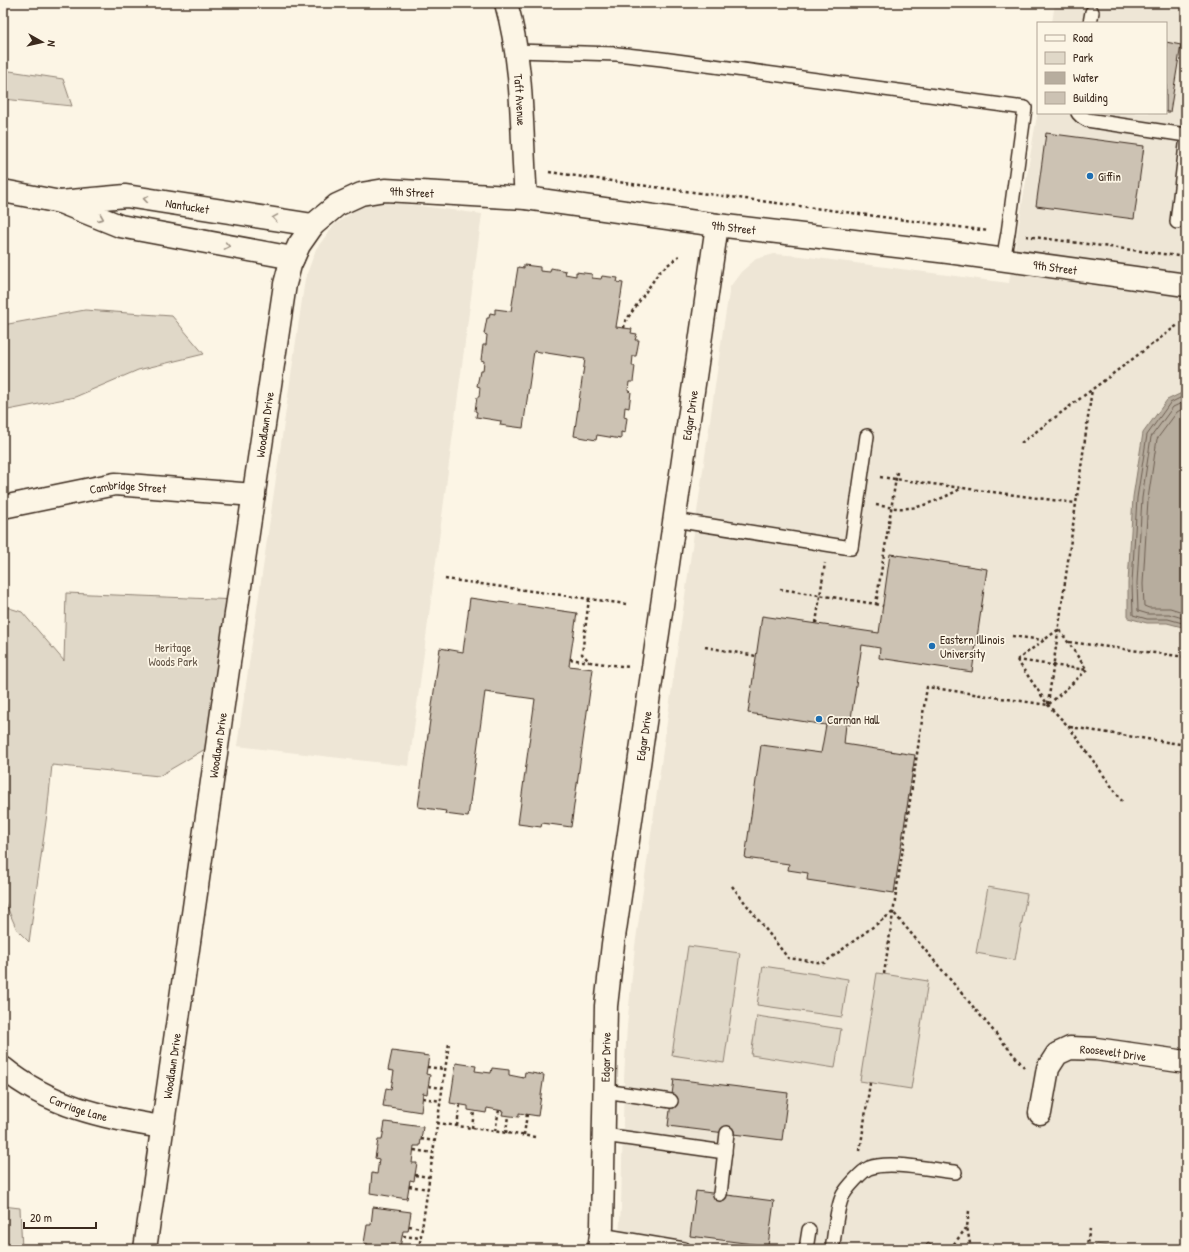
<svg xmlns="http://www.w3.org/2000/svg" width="1189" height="1252" font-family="'Patrick Hand',sans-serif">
	<rect width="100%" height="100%" fill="#fcf5e5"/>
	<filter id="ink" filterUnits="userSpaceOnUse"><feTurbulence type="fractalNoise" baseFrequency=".025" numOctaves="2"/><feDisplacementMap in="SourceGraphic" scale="8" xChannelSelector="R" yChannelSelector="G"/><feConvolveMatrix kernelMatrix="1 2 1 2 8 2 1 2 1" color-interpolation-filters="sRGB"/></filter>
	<g filter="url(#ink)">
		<g fill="#eee6d6">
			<polygon points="1055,3 1186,3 1186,1249 618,1249 621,1207 624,1078 627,1026 635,946 724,323 730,287 741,272 756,259 774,254 801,256 1009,283 1038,109 1038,113 1166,113 1166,23 1052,23"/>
			<polygon points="384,201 482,214 409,766 237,746 305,279 316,249 334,225 358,208"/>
		</g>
		<g fill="#e0d8c8" stroke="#8e8173">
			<polygon points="3,70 63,79 72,106 3,99"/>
			<polygon points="85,310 172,316 204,354 138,370 75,397 3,411 3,325"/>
			<polygon points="66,593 238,600 219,741 159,776 52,765 47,814 29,942 17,930 3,898 3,606 22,612 64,661"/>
			<polygon points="988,887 1027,894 1015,960 976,953"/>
			<polygon points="688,946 740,953 724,1063 672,1055"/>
			<polygon points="763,966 848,979 842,1017 757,1005"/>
			<polygon points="877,973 928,981 911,1089 860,1081"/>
			<polygon points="757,1016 841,1029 835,1068 751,1055"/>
			<polygon points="3,1206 20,1208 22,1249 3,1249"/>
			<polygon points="1096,1244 1128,1249 1095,1249"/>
		</g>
		<polygon fill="#b7ad9e" stroke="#85796b" points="1186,391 1186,628 1167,623 1147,623 1128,618 1128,583 1133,497 1143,433 1167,400"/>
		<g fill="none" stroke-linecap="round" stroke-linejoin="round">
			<g stroke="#6d5e51" stroke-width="1">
				<polyline points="1186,395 1170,403 1147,435 1137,498 1132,583 1133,615 1147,619 1168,619 1186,624"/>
				<polyline points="1186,401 1173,407 1151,437 1142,498 1137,583 1138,611 1148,614 1169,614 1186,619"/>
				<polyline points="1186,407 1177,412 1157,439 1148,499 1143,584 1144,606 1149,608 1170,608 1186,613"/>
			</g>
		</g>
		<g fill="#ccc2b3" stroke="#3b2a1e">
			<polygon points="1166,42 1181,45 1170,112 1166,112"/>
			<polygon points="1046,133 1144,146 1134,219 1036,206"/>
			<polygon points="524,265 540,267 540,271 550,272 551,268 566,271 565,274 576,276 576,272 592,274 592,278 601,279 602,276 618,278 617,282 623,283 616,327 632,329 631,333 637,334 635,340 639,340 636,356 633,356 632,366 635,366 633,382 629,382 628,391 631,392 629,408 625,407 624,417 627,418 625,433 621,432 621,439 597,435 596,440 574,436 585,359 534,351 523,428 500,425 501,421 476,417 477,412 475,411 477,397 479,397 480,387 477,386 480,371 483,371 484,361 481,360 483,345 486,345 487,335 484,334 487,318 489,318 490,313 495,314 495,309 511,311 518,267 524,268"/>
			<polygon points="890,554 987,569 972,672 879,658 880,648 862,645 850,725 846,724 844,744 915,755 894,893 807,880 808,873 788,870 789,864 745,858 761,745 821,753 826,725 748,713 762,616 879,633"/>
			<polygon points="470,598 577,613 569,666 593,669 571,827 542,823 541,827 518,824 535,699 485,692 468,817 445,814 446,811 418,807 440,648 463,652"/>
			<polygon points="392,1051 429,1056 426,1074 430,1075 427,1094 423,1093 421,1112 383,1106 386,1088 391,1089 394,1071 388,1070"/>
			<polygon points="456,1063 476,1066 475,1071 491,1073 492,1068 509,1070 509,1075 524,1078 525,1072 544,1075 538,1116 519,1113 519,1117 502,1115 503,1111 487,1108 486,1113 468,1110 468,1106 450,1103"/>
			<polygon points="674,1079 788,1093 782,1140 668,1126"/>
			<polygon points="385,1122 423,1127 420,1146 414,1146 412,1163 417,1163 414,1181 410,1180 407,1199 370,1193 372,1173 377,1174 379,1159 375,1158 378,1140 382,1140"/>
			<polygon points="696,1191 774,1201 768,1246 690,1236"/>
			<polygon points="373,1207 411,1212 408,1231 403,1231 400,1248 406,1249 367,1249 368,1244 364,1243 367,1225 371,1225"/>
			<polygon points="928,1243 937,1249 923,1249"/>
		</g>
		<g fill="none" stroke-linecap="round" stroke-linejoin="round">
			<g stroke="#3b2a1e" stroke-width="16">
				<g id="service">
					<polyline points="1090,23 1092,12"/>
					<polyline points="516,51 617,54 662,59 1025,108 1008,233 1003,260"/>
					<polyline points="1078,113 1082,117 1087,120 1186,135"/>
					<polyline points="1177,222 1186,145"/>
					<polyline points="674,520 851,548 867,436"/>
					<polyline points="605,1091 671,1101"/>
					<polyline points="604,1135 725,1152"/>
					<polyline points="720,1194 727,1133"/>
					<polyline points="601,1235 684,1249"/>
					<polyline points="806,1249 809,1230"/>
					<path d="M832,1249C835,1234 836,1208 843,1195C847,1188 862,1171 869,1168C889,1160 933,1170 955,1172"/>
				</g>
			</g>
			<g stroke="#3b2a1e" stroke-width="25">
				<g id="minor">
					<path id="s1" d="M506,3C524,66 521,133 526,198"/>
					<polyline points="3,191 60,202"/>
					<path id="s2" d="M293,258L120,226L60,202L126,196L313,225"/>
					<path id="s3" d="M3,507L115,484L254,495"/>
					<path id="s4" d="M3,1068C49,1106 105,1118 162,1127"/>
					<path id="s5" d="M1040,1113L1048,1068L1057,1054L1070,1048L1096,1049L1186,1062"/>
					<path id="s6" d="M145,1249L238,600L285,284L290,265L299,245L313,225L337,205L361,194L385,190L526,198L717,225L948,252L1186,285"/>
					<path id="s7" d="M599,1249L602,1227L606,1006L613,944L717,225"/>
				</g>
			</g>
			<g stroke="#3b2a1e" stroke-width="2.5" stroke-dasharray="3 3" stroke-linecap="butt">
				<polyline points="549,172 632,184 989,231"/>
				<polyline points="1026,236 1186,257"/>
				<polyline points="624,328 625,322 660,271 679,256"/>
				<polyline points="1021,443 1179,324"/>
				<polyline points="880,477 1075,503"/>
				<path d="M876,505C887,507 899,509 910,508C924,507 950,495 962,488"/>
				<polyline points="445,579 626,604"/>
				<polyline points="780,589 876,604 897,472"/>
				<polyline points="589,599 582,654 590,662 629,667"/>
				<polyline points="876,604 883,606"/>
				<polyline points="816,623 825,563"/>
				<polyline points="1012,636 1043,640"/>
				<polyline points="1069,642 1186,657"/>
				<polyline points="705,647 756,656"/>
				<polyline points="570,659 589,662"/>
				<polyline points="1017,660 1048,705 1069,727 1122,801"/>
				<polyline points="1017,660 1059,629 1087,670"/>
				<polyline points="1017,660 1087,670"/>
				<polyline points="1048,704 1092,389"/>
				<polyline points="1070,727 1186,745"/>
				<polyline points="732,886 788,958 824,963 893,912 1024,1067"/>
				<polyline points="884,974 927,687 1048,705 1087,670"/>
				<polyline points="427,1067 445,1069"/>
				<polyline points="429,1086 442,1088"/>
				<polyline points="423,1098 441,1101"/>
				<polyline points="437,1123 535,1137"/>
				<polyline points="457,1126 460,1105"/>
				<polyline points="472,1128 474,1111"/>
				<polyline points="495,1131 499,1110"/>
				<polyline points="506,1133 508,1115"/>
				<polyline points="524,1135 527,1114"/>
				<polyline points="421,1139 435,1141"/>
				<polyline points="414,1150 433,1153"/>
				<polyline points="860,1151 870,1083"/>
				<polyline points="415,1175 429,1177"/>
				<polyline points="409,1186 428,1189"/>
				<polyline points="969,1211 967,1227 971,1249"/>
				<polyline points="409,1226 422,1228"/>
				<polyline points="403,1236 421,1238"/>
				<polyline points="419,1249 449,1043"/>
				<polyline points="950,1249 967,1227"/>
				<polyline points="1086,1249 1090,1229"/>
			</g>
			<use href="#service" stroke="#fcf5e5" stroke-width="13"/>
			<use href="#minor" stroke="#fcf5e5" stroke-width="22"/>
		</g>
		<defs><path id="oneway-chevron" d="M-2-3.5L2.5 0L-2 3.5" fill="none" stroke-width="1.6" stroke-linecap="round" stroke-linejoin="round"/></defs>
		<g stroke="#9c9082">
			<use href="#oneway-chevron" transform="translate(146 199) rotate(-171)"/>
			<use href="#oneway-chevron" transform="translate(101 218) rotate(22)"/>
			<use href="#oneway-chevron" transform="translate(275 218) rotate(-171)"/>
			<use href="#oneway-chevron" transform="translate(227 246) rotate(10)"/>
		</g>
	</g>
	<g fill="#1f6fb2" stroke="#fcf5e5" stroke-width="1.5">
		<circle cx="1090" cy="176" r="4"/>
		<circle cx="932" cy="646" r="4"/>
		<circle cx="819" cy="719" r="4"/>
	</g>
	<g text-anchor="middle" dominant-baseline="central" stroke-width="3.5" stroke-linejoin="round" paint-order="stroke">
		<g font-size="12" fill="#3b2a1e" stroke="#fcf5e5">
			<text stroke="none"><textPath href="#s1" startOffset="98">Taft Avenue</textPath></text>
			<text stroke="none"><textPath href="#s6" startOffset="1150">9th Street</textPath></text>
			<text stroke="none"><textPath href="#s2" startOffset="369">Nantucket</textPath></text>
			<text stroke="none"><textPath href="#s6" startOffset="1474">9th Street</textPath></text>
			<text stroke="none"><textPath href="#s6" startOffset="1798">9th Street</textPath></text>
			<text stroke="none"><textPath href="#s7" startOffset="840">Edgar Drive</textPath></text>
			<text stroke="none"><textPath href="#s6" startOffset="833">Woodlawn Drive</textPath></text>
			<text stroke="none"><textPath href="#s3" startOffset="127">Cambridge Street</textPath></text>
			<text stroke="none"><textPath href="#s7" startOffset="516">Edgar Drive</textPath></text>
			<text stroke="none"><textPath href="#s6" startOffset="509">Woodlawn Drive</textPath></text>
			<text stroke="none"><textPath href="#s5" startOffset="120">Roosevelt Drive</textPath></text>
			<text stroke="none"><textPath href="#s7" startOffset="192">Edgar Drive</textPath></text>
			<text stroke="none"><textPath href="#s6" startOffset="185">Woodlawn Drive</textPath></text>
			<text stroke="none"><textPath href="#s4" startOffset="86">Carriage Lane</textPath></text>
		</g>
		<g font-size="12" fill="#3b2a1e" stroke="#fcf5e5" text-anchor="start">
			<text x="1098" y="176">Giffin</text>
			<text x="940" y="639">Eastern Illinois<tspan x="940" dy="14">University</tspan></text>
			<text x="827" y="719">Carman Hall</text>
		</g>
		<g font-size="12" fill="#645648" stroke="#fcf5e5">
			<text x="173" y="647">Heritage<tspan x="173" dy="14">Woods Park</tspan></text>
		</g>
	</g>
	<rect width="1189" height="1252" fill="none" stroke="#fcf5e5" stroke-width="16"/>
	<rect x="8" y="8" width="1173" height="1236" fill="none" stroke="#3b2a1e" stroke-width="1.5" filter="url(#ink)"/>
	<rect x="1037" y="22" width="130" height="92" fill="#fcf5e5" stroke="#afa495"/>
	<rect x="1045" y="35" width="20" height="6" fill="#fcf5e5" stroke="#afa495"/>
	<text x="1073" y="42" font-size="12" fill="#3b2a1e">Road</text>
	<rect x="1045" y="52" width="20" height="12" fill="#e0d8c8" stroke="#afa495"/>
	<text x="1073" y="62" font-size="12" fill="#3b2a1e">Park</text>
	<rect x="1045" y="72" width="20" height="12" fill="#b7ad9e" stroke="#afa495"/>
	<text x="1073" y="82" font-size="12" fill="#3b2a1e">Water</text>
	<rect x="1045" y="92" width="20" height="12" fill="#ccc2b3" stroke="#afa495"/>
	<text x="1073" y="102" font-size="12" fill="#3b2a1e">Building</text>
	<g transform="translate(42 42) rotate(98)" stroke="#fcf5e5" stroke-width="3" paint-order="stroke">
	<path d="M0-3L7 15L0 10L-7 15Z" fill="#3b2a1e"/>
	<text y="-6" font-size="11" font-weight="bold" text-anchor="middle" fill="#3b2a1e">N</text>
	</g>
	<path d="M24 1222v6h72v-6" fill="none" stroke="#3b2a1e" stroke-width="2"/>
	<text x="30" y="1222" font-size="12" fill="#3b2a1e" stroke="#fcf5e5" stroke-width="3" paint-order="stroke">20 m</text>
</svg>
